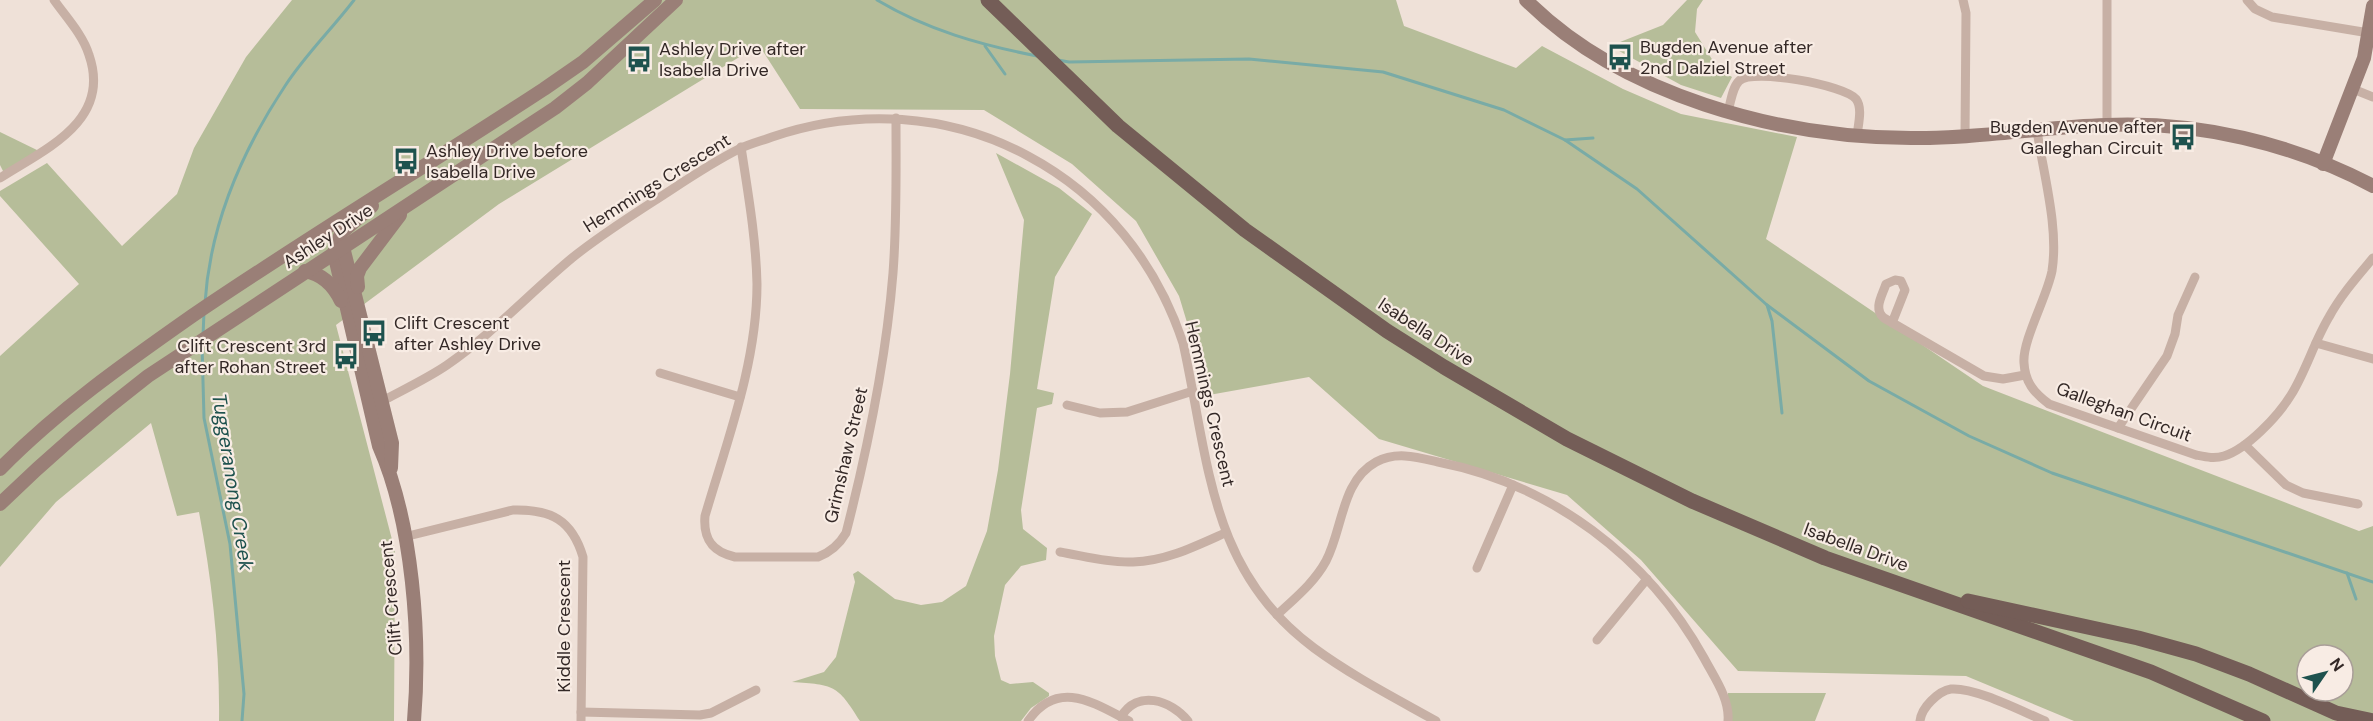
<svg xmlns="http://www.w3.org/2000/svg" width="2373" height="721" font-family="'DM Sans',sans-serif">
	<rect width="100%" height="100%" fill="#efe1d8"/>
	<g fill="#b6bd99" fill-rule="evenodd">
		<path d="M292,0H1396L1404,26L1516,68L1542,46L1623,89L1681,114L1797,137L1766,239L1983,386L2359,531L2373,526V721H2074L1966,676L1738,671L1641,560L1567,495L1379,439L1309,377L1209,395L1179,296L1136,221L1072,164L984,110L800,109L759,45L499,204L336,325L395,551L394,721H219C220,650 212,581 199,512L177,516L151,423L56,502L0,567V356L79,284L0,196V191L47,163L122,246L177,194L194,148L246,57ZM2307,655H2343V691H2307Z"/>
		<polygon points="1687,0 1703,0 1697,9 1695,32 1718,69 1732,77 1721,98 1681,85 1610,46 1663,25"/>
		<polygon points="0,132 41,152 5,175 0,165"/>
		<path d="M996,153L1059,188L1092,214L1055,277L1037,389L1054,393L1052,404L1037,408L1021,510L1023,529L1047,548L1046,560L1021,566L1005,585L994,636L995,656L1001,680L1010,684L1033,682L1049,693V696L1031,708L1021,721H860C837,684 834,685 792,682L824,672L836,657L855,582L853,574L858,571L895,599L921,605L942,602L966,586L987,531L998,470L1010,374L1024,220Z"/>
		<polygon points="1728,693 1826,693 1815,721 1727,721"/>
	</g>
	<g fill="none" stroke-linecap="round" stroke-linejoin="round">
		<g stroke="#79aba6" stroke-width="3">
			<path d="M877,0C927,30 981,45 1037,56"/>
			<polyline points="985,46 1005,74"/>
			<polyline points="1058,60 1069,62 1249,59 1383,72 1504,110 1565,140 1637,189 1767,305 1869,381 1969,436 2052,473 2373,582"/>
			<polyline points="1565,140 1593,138"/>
			<path d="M205,303C210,224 242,151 285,86C305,55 332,29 354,0"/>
			<polyline points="1767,305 1772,321 1782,413"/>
			<polyline points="203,336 204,312"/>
			<polyline points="202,345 204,418 230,544 244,694 242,721"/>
			<polyline points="2347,573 2356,599"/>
		</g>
		<g stroke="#c7b0a5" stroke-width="9">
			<polyline points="1963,0 1966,13 1965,136"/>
			<polyline points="2247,0 2255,9 2272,17 2369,33"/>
			<polyline points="2353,89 2373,97"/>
			<path d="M1728,111C1731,102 1732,88 1739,81C1752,68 1845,85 1856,99C1863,108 1858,125 1857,136"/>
			<polyline points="2107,125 2107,0"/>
			<path d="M2037,130C2043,173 2059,227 2052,271C2047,297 2022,341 2024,363C2025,382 2034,393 2049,404L2196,455C2206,457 2214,459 2224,456C2247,449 2278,416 2291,395C2306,371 2314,342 2329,317C2341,295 2357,277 2373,258"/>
			<path d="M741,147C748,193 756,238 757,284C757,363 727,441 705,516C703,539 712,552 735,557H818C831,552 839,545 846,533C868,447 886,361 893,273C897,221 896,170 896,118"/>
			<path d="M0,178C45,149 112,121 89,55C83,35 66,17 54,0"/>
			<path d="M1892,323L1905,290L1901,281L1895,280L1886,284C1882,296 1873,309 1884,318L1984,376L2003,379L2025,375"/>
			<polyline points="2316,343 2373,359"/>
			<polyline points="660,373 740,397"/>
			<path d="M377,404C400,391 425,380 447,365C492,334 530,293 572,258C598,237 626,219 654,201C682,183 709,164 739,149C749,144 761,141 772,137C856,108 949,113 1028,156C1103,196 1156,262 1183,343C1209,460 1209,571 1314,648C1352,676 1395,698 1436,721"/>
			<polyline points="1067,405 1100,413 1127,412 1193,391"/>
			<polyline points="2118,428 2167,356 2175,334 2178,315 2195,277"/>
			<polyline points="2245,445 2286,485 2303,493 2358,504"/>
			<path d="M404,537L513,510C551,509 572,520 583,557L581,721"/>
			<path d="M1060,552C1084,556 1109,563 1133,562C1166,561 1196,546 1225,533"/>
			<polyline points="1477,568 1513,485"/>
			<path d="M1277,615C1295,598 1314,583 1326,561C1343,529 1341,481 1376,462C1396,451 1417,457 1438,462C1551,484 1648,557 1704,658C1714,677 1730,699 1728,721"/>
			<polyline points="1597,640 1647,579"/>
			<polyline points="581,712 700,715 711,713 756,690"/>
			<path d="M1121,717C1137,689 1171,700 1188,721"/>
			<path d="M1028,721C1058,678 1094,703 1129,721"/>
			<path d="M1920,721C1921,713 1925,707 1931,701C1936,696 1944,690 1951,689C1975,687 2021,711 2045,721"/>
		</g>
		<g stroke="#9a7f77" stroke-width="14">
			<path d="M1526,0C1621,95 1779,138 1911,138C1976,139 2041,127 2106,125C2197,121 2292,143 2373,186"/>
			<polyline points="2323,164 2364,58 2373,6"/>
			<path d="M372,206L341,233L334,253L379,446C413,523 421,638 414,721"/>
			<polyline points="343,247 392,443 391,468"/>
			<path d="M305,271C322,274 334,286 341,301"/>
			<polyline points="358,287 357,276 360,268 400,215"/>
			<path d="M0,469C58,410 125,363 192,316C308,237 428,165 544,89L583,62L655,0"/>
			<path d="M0,504C47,458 96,416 148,376L555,108L587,83L676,0"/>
		</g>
		<g stroke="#745d57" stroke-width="15">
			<polyline points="988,0 1118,126 1245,230 1387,331 1444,367 1567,439 1692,501 1825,558 2151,672 2263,721"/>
			<polyline points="1968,601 2138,638 2196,654 2249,674 2336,713 2373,721"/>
		</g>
	</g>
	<defs>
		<g id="bus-bare" transform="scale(2.07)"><path d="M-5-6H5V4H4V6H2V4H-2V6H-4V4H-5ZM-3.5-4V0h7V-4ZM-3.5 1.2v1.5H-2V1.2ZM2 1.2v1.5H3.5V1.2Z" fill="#1e524e" stroke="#f8ece4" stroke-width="2.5" paint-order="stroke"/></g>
	</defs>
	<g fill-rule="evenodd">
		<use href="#bus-bare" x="1620" y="57"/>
		<use href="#bus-bare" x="639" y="59"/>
		<use href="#bus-bare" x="2183" y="137"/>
		<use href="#bus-bare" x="406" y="161"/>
		<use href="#bus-bare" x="374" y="333"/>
		<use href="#bus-bare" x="346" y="356"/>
	</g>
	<g text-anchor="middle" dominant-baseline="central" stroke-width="4.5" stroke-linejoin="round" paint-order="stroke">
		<g font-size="18" fill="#332826" stroke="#f8ece4" text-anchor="start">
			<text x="1640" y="47">Bugden Avenue after<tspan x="1640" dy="21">2nd Dalziel Street</tspan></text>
			<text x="659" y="49">Ashley Drive after<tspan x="659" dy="21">Isabella Drive</tspan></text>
			<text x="2163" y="127" text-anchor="end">Bugden Avenue after<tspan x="2163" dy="21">Galleghan Circuit</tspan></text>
			<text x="426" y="151">Ashley Drive before<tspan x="426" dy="21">Isabella Drive</tspan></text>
			<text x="394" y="323">Clift Crescent<tspan x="394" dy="21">after Ashley Drive</tspan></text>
			<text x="326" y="346" text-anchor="end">Clift Crescent 3rd<tspan x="326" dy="21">after Rohan Street</tspan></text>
		</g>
		<g font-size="18" fill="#332826" stroke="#f8ece4">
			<text transform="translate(657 183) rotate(-32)">Hemmings Crescent</text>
			<text transform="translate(328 236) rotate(-33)">Ashley Drive</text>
			<text transform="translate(1426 332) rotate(33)">Isabella Drive</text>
			<text transform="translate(1210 404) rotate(77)">Hemmings Crescent</text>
			<text transform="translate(2124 412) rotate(20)">Galleghan Circuit</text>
			<text transform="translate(846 455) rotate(-77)">Grimshaw Street</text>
			<text transform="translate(1856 547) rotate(20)">Isabella Drive</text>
			<text transform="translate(391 598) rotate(-95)">Clift Crescent</text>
			<text transform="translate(564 626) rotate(-90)">Kiddle Crescent</text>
		</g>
		<g font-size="20" font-style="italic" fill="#1e524e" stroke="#f8ece4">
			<text transform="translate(233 482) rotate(81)">Tuggeranong Creek</text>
		</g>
	</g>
	<g transform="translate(2325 673) rotate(55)"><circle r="28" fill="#f8ece4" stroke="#a99e98" stroke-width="1.5"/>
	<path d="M0-4.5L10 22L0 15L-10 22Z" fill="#1e524e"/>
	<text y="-9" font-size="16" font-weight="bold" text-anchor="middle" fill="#332826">N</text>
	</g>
</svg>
